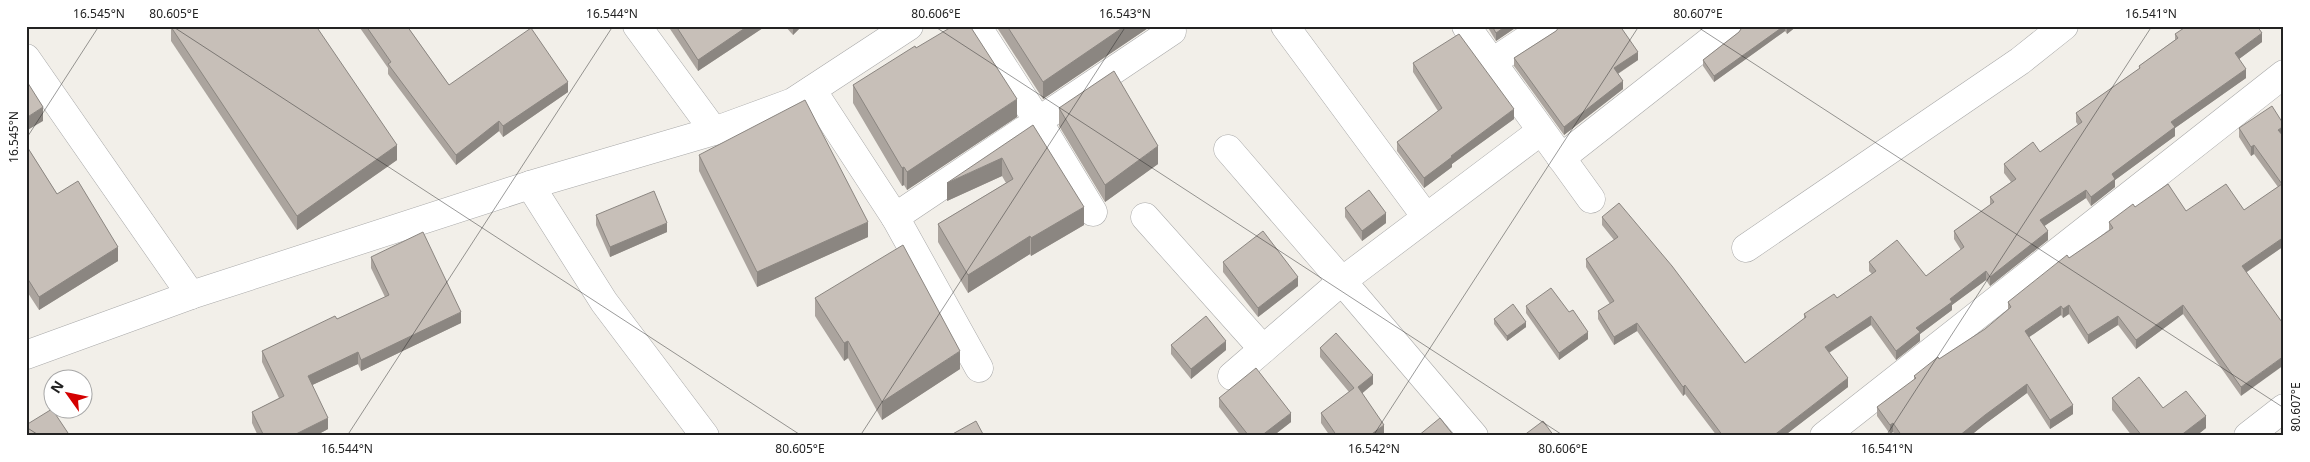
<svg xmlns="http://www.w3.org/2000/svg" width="2310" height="462" font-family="'Noto Sans',sans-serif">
	<rect width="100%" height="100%" fill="#f2efe9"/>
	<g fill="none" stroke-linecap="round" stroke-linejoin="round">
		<g stroke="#a9a9a9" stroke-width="29">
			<g id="minor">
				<polyline points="637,26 714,131"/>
				<polyline points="1285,26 1426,217"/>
				<polyline points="1466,26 1591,199"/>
				<polyline points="26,58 191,295"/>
				<polyline points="1491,63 1547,26"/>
				<polyline points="812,90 895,217 1038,121 977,26"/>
				<polyline points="1228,149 1342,281 1232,376"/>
				<polyline points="1561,158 1729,26"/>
				<polyline points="530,185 604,302 705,436"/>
				<polyline points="1093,212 1038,121 1172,31"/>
				<polyline points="895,217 979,368"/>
				<polyline points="1145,217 1263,349"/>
				<polyline points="1746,248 2020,61 2064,26"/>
				<polyline points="26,355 191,295 530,185 714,131 793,102 909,26"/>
				<polyline points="1474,436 1342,281 1541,131"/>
				<polyline points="1824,436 2284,74"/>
				<polyline points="2248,436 2284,408"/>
			</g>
		</g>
		<use href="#minor" stroke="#fff" stroke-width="28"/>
	</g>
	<g fill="#aba49e">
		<polygon points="360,26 407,26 449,85 568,92 503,137 499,131 456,165 388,74 388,68 360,28"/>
		<polygon points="668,26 766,26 698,71"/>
		<polygon points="785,26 802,26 793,35"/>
		<polygon points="996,26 1151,26 1043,99"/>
		<polygon points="1487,26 1518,26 1496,41"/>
		<polygon points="1560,26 1624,26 1621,28 1638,60 1618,74 1623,89 1564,135 1514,66 1514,58 1556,31"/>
		<polygon points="1743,26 1797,26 1787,34 1785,31 1714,82 1703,66 1703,60 1739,32"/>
		<polygon points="171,27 397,160 297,230 171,41"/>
		<polygon points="2175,34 2262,42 2239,59 2246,78 2175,128 2175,136 2115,180 2115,187 2091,206 2086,198 2044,226 2048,240 1990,286 1986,280 1952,305 1952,310 1920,334 1920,341 1896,360 1871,325 1829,353 1848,387 1784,436 1717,436 1685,394 1683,396 1637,331 1614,345 1598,319 1598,311 1610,304 1586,267 1586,259 1614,240 1602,225 1602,217 1745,363 1804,319 1804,314 1837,298 1872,274 1869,271 1869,262 1926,276 1961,250 1954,239 1954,231 1990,205 1990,197 2011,182 2004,173 2004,164 2040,152 2078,125 2076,122 2076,113 2139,69 2139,66 2175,40"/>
		<polygon points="916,48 1017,117 907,190 904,185 902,186 853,103 853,85"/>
		<polygon points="1413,63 1514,119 1452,164 1452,167 1424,188 1397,151 1397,142 1438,111 1413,72"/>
		<polygon points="1059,108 1158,164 1105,202 1059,126"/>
		<polygon points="1033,125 1084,225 1031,256 1030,254 968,293 938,242 938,224 1006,183 1002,176 947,201"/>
		<polygon points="2239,128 2283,136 2284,137 2284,246 2247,272 2241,396 2183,314 2136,349 2118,325 2088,344 2069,314 2063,318 2061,315 2029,337 2073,414 2050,429 2027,393 1985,424 1970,436 1896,436 1893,432 1890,434 1877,416 1877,407 1914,380 1914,376 1985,329 2008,310 2008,302 2069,258 2109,231 2109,222 2135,207 2186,211 2244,210 2278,187 2254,154 2251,156 2239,137"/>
		<polygon points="26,145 57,194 118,261 39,310 26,290"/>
		<polygon points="699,155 868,237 757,287 699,171"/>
		<polygon points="1345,208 1386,223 1362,241 1345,217"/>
		<polygon points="596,215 667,232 610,257 596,225"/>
		<polygon points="371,257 461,323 361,371 358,364 312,385 328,429 315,436 258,436 252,423 252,412 279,398 262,362 262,351 337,319 385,297 371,268"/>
		<polygon points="1223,262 1298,286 1258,317 1223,272"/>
		<polygon points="815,298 960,369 882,420 848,358 844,361 815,316"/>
		<polygon points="1526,306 1588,339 1559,360 1526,313"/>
		<polygon points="1494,319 1526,327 1507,341 1494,324"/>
		<polygon points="1171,345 1226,350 1191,379 1171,354"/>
		<polygon points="1320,348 1373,384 1362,393 1384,434 1382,436 1330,436 1321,423 1321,413 1349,392 1320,357"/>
		<polygon points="1219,398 1291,422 1273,436 1241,436 1219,407"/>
		<polygon points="2112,398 2163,408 2206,428 2196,436 2132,436 2112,410"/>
		<polygon points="2284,415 2284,433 2281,430 2281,417"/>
	</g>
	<g fill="#8b8681">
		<polygon points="748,26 766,26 698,71 698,60"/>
		<polygon points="793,26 802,26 793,35"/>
		<polygon points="1125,26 1151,26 1043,99 1043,82"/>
		<polygon points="1506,26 1518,26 1496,41 1496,33"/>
		<polygon points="1784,26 1785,26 1785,31 1714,82 1714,76"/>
		<polygon points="1789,26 1797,26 1787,34 1787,28"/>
		<polygon points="2262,33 2262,42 2235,62 2235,53"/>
		<polygon points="1638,52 1638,60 1614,76 1614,68"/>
		<polygon points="2246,69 2246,78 2175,128 2175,136 2115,180 2115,187 2091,206 2091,197 2112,174 2171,122"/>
		<polygon points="1623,81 1623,89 1564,135 1564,127"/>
		<polygon points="568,82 568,92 503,137 503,126"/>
		<polygon points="1017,99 1017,117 907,190 907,172"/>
		<polygon points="43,107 43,121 26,131 26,118"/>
		<polygon points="1514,109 1514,119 1452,164 1452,167 1424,188 1424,178 1451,156"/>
		<polygon points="499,121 499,131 456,165 456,155"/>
		<polygon points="2284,126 2284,135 2278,139 2278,130"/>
		<polygon points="397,145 397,160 297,230 297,216"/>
		<polygon points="2254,145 2254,154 2251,156 2251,147"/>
		<polygon points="1158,146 1158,164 1105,202 1105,185"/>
		<polygon points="1002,158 1002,176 947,201 947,183"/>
		<polygon points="904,167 904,185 902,186 902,168"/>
		<polygon points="2086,190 2086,198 2040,229 2040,220"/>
		<polygon points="1084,207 1084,225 1031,256 1031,238"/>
		<polygon points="1386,213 1386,223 1362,241 1362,231"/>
		<polygon points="868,222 868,237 757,287 757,272"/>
		<polygon points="667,223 667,232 610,257 610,247"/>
		<polygon points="2048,231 2048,240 1990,286 1990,277"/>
		<polygon points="1030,236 1030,254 968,293 968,275"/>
		<polygon points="2284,237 2284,246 2242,275 2242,266"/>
		<polygon points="118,247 118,261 39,310 39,297"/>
		<polygon points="1986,271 1986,280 1952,305 1952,310 1920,334 1920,341 1896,360 1896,351 1916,328 1950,299"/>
		<polygon points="1298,277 1298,286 1258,317 1258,308"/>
		<polygon points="2069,305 2069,314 2063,318 2063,309"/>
		<polygon points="2183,305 2183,314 2136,349 2136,340"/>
		<polygon points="2061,306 2061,315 2025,340 2025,331"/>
		<polygon points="461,312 461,323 361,371 361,360"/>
		<polygon points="1871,316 1871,325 1825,355 1825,347"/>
		<polygon points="2118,316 2118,325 2088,344 2088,335"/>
		<polygon points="1526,322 1526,327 1507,341 1507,336"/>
		<polygon points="1637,323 1637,331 1614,345 1614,337"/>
		<polygon points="1588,332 1588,339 1559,360 1559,353"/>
		<polygon points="848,341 848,358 844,361 844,343"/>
		<polygon points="1226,341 1226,350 1191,379 1191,369"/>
		<polygon points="960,351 960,369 882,420 882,402"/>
		<polygon points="358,352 358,364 308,387 308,376"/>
		<polygon points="2284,356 2284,365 2241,396 2241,387"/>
		<polygon points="1373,375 1373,384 1358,397 1358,387"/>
		<polygon points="1848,378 1848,387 1784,436 1773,436"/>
		<polygon points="2027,384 2027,393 1985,424 1970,436 1959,436 1985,415"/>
		<polygon points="1685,385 1685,394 1683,396 1683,387"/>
		<polygon points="2073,405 2073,414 2050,429 2050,420"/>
		<polygon points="1291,413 1291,422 1273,436 1261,436"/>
		<polygon points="2206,416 2206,428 2196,436 2180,436"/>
		<polygon points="328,418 328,429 315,436 292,436"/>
		<polygon points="1893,423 1893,432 1890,434 1890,425"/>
		<polygon points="1384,425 1384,434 1382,436 1369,436"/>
	</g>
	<g fill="#c7bfb8" stroke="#8b8681">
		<polygon points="172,26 316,26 397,145 297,216 171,27"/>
		<polygon points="366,26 407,26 449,85 531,28 568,82 503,126 499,121 456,155 388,64 391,62"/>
		<polygon points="676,26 748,26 698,60"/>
		<polygon points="953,26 970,26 1017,99 907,172 904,167 902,168 853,85 915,46 916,48"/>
		<polygon points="1007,26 1125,26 1043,82"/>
		<polygon points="1492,26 1506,26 1496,33"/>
		<polygon points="1560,26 1620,26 1638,52 1614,68 1623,81 1564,127 1514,58 1556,31"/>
		<polygon points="1743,26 1784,26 1714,76 1703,60 1739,32"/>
		<polygon points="2187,26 2208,27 2209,26 2257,26 2262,33 2235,53 2246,69 2171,122 2175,127 2112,174 2115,179 2091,197 2086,190 2040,220 2048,231 1990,277 1986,271 1950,299 1952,302 1916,328 1920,332 1896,351 1871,316 1825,347 1848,378 1773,436 1723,436 1685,385 1683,387 1637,323 1614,337 1598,311 1614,301 1586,259 1618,237 1602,217 1619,203 1672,266 1745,363 1806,317 1804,314 1834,294 1837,298 1876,271 1869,262 1897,240 1926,276 1964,247 1954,231 1994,202 1990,197 2016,179 2004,164 2033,142 2040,152 2082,122 2076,113 2140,68 2139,66 2178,38 2175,34"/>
		<polygon points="1459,34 1514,109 1451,156 1452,157 1424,178 1397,142 1442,108 1413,63"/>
		<polygon points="1114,71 1158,146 1105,185 1059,108"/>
		<polygon points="26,80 43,107 26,118"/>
		<polygon points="805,100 868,222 757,272 699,155"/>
		<polygon points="2272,106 2284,125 2284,126 2278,130 2284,137 2284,237 2242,266 2284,325 2284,356 2241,387 2183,305 2136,340 2118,316 2088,335 2069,305 2063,309 2061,306 2025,331 2073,405 2050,420 2027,384 1985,415 1959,436 1902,436 1893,423 1890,425 1877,407 1916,378 1914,376 1938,357 1939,359 1985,329 2011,307 2008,302 2067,255 2069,258 2113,228 2109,222 2133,204 2135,207 2168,184 2186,211 2226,184 2244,210 2282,184 2254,145 2251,147 2239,128"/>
		<polygon points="1033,125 1084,207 1031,238 1030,236 968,275 938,224 1013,179 1002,158 947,183"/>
		<polygon points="26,145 57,194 78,181 118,247 39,297 26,276"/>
		<polygon points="1369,190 1386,213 1362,231 1345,208"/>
		<polygon points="654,191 667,223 610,247 596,215"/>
		<polygon points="1263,231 1298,277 1258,308 1223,262"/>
		<polygon points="423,232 461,312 361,360 358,352 308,376 328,418 292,436 264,436 252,412 284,396 262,351 335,316 337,319 389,295 371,257"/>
		<polygon points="903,245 960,351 882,402 848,341 844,343 815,298"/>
		<polygon points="1551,288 1569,312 1573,310 1588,332 1559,353 1526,306"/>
		<polygon points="1513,304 1526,322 1507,336 1494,319"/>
		<polygon points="1206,316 1226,341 1191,369 1171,345"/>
		<polygon points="1336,333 1373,375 1358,387 1384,425 1369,436 1337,436 1321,413 1354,388 1320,348"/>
		<polygon points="1256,368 1291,413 1261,436 1249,436 1219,398"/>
		<polygon points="2139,377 2163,408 2186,391 2206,416 2180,436 2142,436 2112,398"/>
		<polygon points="52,409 70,436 26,436 26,425"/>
		<polygon points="1440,418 1454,436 1418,436"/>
		<polygon points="976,421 984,436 949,436"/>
		<polygon points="1543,421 1554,436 1523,436"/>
	</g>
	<path fill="none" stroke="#222" stroke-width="1" stroke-opacity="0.45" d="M172,26L802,436M934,26L1564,436M1696,26L2284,408M26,139L99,26M26,427L40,436M347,436L613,26M860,436L1126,26M1373,436L1639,26M1886,436L2152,26"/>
	<rect width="2310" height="462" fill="none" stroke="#ffffff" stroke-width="55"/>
	<g transform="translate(68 394) rotate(303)"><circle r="24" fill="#ffffff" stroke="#a7a7a7"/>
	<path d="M0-4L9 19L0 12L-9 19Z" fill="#d40000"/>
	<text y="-8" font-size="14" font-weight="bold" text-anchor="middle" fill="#222222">N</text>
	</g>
	<rect x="28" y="28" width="2254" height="406" fill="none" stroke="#222" stroke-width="2"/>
	<g font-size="12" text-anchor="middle" fill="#222">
		<text x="99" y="18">16.545°N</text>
		<text x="174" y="18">80.605°E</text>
		<text x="612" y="18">16.544°N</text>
		<text x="936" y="18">80.606°E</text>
		<text x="1125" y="18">16.543°N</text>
		<text x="1698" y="18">80.607°E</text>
		<text x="2151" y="18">16.541°N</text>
		<text transform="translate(14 137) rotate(-90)" y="4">16.545°N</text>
		<text transform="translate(2296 407) rotate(-90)" y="4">80.607°E</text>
		<text x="347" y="453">16.544°N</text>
		<text x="800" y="453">80.605°E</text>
		<text x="1374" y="453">16.542°N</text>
		<text x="1563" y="453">80.606°E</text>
		<text x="1887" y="453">16.541°N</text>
	</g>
</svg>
